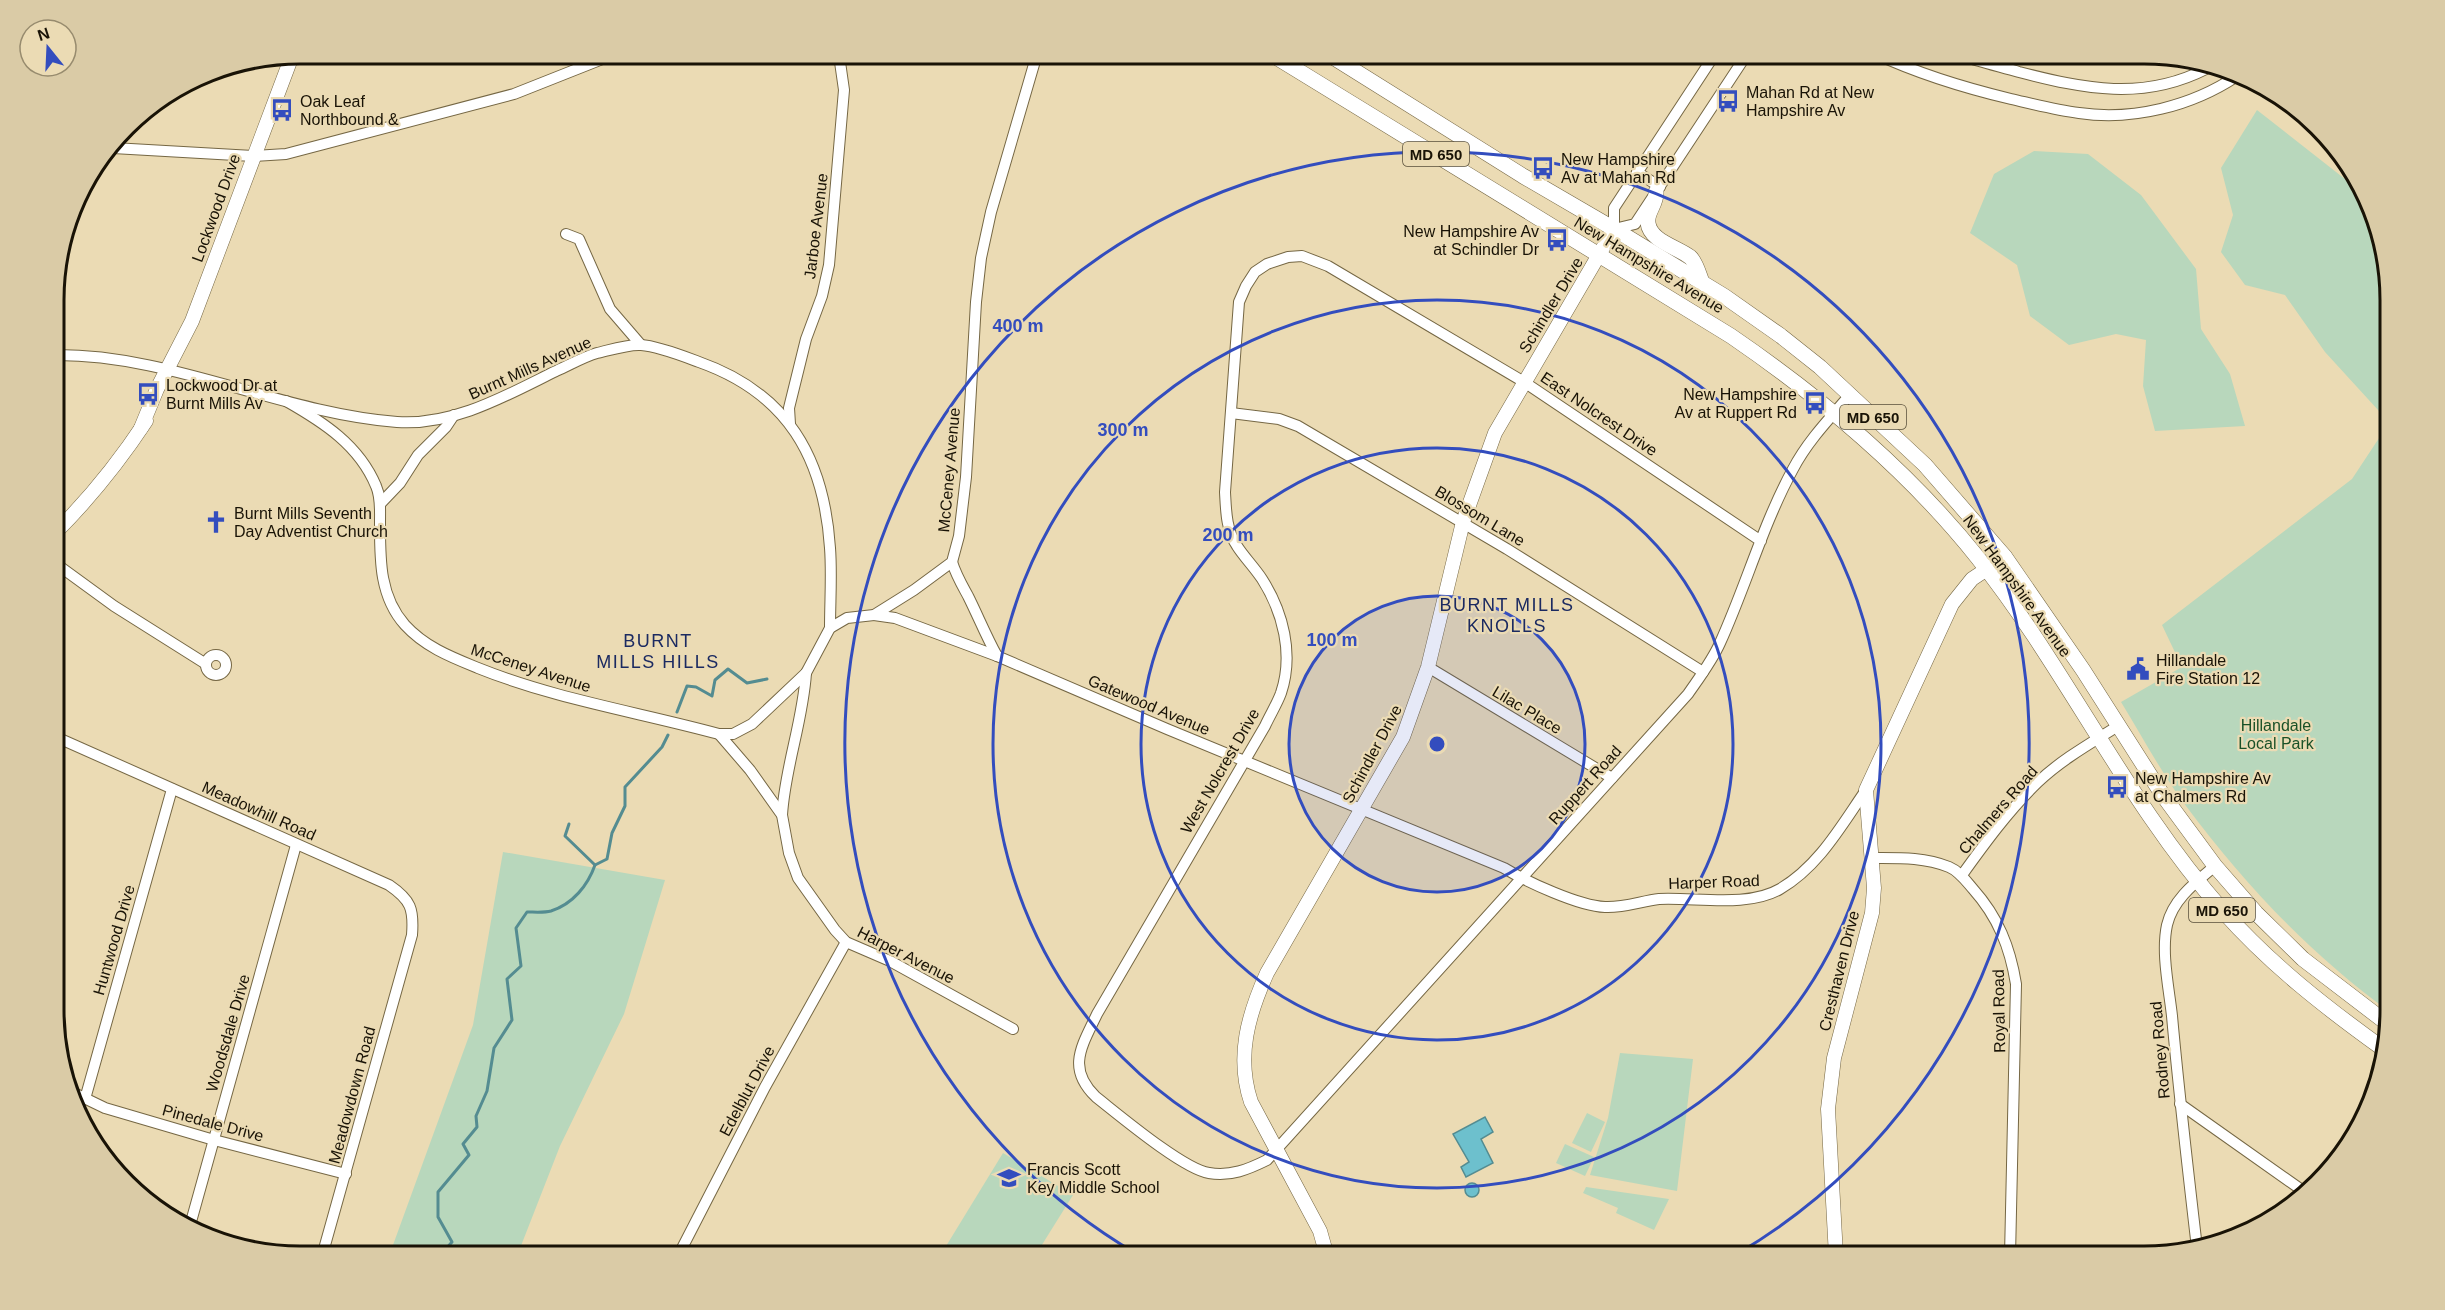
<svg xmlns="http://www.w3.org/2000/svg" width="2445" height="1310" font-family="Arial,sans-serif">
	<rect width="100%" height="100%" fill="#ebdbb4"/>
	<g fill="#b8d7bc">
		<polygon points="2257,110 2359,190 2389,269 2389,422 2325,352 2285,295 2245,285 2221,252 2233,215 2221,168"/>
		<polygon points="2034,151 2088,154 2141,195 2196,269 2201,329 2230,374 2245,426 2155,431 2143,386 2146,340 2116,334 2069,345 2030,316 2017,265 1970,233 1994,174"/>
		<path d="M2389,423L2391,1010L2390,1012C2311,955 2245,885 2186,806C2162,774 2142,736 2121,702L2182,667L2162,625L2352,479Z"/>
		<polygon points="503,852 665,880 624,1014 560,1146 517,1256 389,1256 473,1025"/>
		<polygon points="1620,1053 1693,1059 1677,1191 1590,1175 1608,1118"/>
		<polygon points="1587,1113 1605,1122 1591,1152 1572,1143"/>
		<polygon points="1565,1144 1594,1157 1585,1176 1556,1163"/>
		<polygon points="1003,1153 1073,1195 1035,1256 940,1256"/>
		<polygon points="1586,1187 1669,1199 1654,1230 1616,1213 1618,1208 1583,1193"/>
	</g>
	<g fill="#6dc0cd" stroke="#548c91" stroke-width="1.5">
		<polygon points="1485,1117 1493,1132 1481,1139 1493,1163 1466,1177 1461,1167 1469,1162 1453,1134"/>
		<circle cx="1472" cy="1190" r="7"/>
	</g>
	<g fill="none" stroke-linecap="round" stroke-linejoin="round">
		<g stroke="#548c91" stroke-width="3">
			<polyline points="677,712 687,686 696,687 712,696 715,680 728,669 747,683 767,679"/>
			<polyline points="569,824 565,836 595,865"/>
			<path d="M420,1256L445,1250L452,1242L438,1217V1192L469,1155L463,1144L477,1127L476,1116L487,1091L494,1048L512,1020L507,979L521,966L516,928L527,912C534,912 544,913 551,911C573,904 588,885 595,865L607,859L612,833L625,806V787L662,747L668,735"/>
		</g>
		<g stroke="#756744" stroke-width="12">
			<g id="street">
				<polyline points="1715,54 1614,208 1614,229 1635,224 1747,54"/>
				<path d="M1876,54C1919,74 1965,88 2011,99C2033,104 2056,110 2079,113C2133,121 2192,106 2237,76"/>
				<path d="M1957,54C1977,61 1998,66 2019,72C2085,89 2143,101 2206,69"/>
				<polyline points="113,148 253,156 286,154 514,94 615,54"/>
				<polyline points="1637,172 1660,187"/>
				<polyline points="566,234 579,239 610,309 641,345"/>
				<path d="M55,355C171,354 281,413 397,422C454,426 507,395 556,371C570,365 583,357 597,353C610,350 629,344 641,345C658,346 683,356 699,362C787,393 824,457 830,548C832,574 830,601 830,628"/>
				<path d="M286,401C323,422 359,445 376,486C381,497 380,510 380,522C380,558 379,596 405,625C425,647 451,657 478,668C555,699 638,712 719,734H733L752,724L806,673L830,628L847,618L874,615L914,590L952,562L959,536L966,477L976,302L981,258L991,212L1037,54"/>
				<polyline points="1231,413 1279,419 1298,426 1507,549 1703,672"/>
				<polyline points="790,424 789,408 806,339 822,296 829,265 844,90 840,62"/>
				<polyline points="380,504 400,483 418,455 446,427 454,415"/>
				<path d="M1761,541L1524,382L1328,266L1302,256L1288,257L1267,264L1255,272L1246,286L1239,302L1225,492C1226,510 1226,530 1237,546C1244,557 1254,567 1262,579C1283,612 1294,654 1281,693C1277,704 1270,715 1265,726L1097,1014C1082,1046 1066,1068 1096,1097C1119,1115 1183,1169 1209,1173C1230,1177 1249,1169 1267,1160L1688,694C1699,678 1712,661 1720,643C1746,586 1763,524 1793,469C1807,442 1829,419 1849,396"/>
				<path d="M952,562C956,575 962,585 968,596C978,616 986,636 997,656"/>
				<polyline points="55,563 114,606 206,664"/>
				<path d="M874,615L895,618L997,656L1167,729L1504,868C1527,882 1579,906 1605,907C1623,908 1642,901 1659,899C1695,897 1748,908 1780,889C1819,866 1841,826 1866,790"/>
				<circle cx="216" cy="665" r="10"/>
				<polyline points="1428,667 1612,778"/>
				<polyline points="719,734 750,770 782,815 789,853 798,878 835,930 846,942 890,961 1013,1029"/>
				<path d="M56,737L389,885C411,900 414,909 412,935L322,1256"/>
				<path d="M782,815C785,767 803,721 806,673"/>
				<path d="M1872,858C1899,858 1924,857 1949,867C1959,871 1966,881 1973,889C1998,917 2010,947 2016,984L2010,1256"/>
				<path d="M1962,875C1985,843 2009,810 2038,782C2061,760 2091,743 2118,726"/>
				<polyline points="76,1094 105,1108 214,1140 346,1174"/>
				<polyline points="85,1099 172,789"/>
				<polyline points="2180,1104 2306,1193"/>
				<polyline points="189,1229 296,845"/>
				<path d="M2197,1248C2188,1171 2179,1094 2172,1016C2169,988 2161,953 2167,925C2173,899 2196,882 2215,866"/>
				<polyline points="678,1256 765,1087 846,942"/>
			</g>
		</g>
		<g stroke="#756744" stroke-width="15">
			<g id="secondary">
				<polyline points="141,428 157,389 192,321 292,56"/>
				<path d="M55,533C90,498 119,462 146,421"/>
				<path d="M1327,1256L1320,1231L1251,1102C1236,1057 1248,1015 1267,973L1403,737L1428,667L1463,522L1495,433L1614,229"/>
				<polyline points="1836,1256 1828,1109 1834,1058 1872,913 1874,888 1866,790 1952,604 1972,579 2005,557"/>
			</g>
		</g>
		<g stroke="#756744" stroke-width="16">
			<g id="primary">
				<path d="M1271,54L1731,336C1823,399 1908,470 1978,558C2067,670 2127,803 2223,911C2270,964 2325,1007 2382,1048"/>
				<polyline points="1328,54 1523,176 1614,229 1724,296 1781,336 1820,367 1925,465 2005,557 2083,670 2162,794 2215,866 2256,913 2303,959 2388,1024"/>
				<path d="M1656,192C1657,204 1646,212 1648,223C1650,241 1677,247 1690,257C1696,262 1699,275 1702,282"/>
			</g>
		</g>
		<use href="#street" stroke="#fff" stroke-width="10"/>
		<use href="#secondary" stroke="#fff" stroke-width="14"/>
		<use href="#primary" stroke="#fff" stroke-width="15"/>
	</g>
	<circle cx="1437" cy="744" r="148" fill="#334dbe" fill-opacity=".12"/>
	<g fill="none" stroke="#334dbe" stroke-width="3">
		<circle cx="1437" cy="744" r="148"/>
		<circle cx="1437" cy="744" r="296"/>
		<circle cx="1437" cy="744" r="444"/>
		<path d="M1137 1254A592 592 0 1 1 1737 1254"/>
	</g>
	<defs>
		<g id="bus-bare" transform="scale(1.8)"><path d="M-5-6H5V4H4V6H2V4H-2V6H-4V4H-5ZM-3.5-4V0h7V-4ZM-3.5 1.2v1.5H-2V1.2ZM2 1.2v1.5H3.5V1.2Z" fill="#334dbe" stroke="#ebdbb4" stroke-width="2.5" paint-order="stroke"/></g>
		<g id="church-bare" transform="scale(1.8)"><path d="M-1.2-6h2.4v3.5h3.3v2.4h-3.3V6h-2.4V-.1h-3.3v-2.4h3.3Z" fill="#334dbe" stroke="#ebdbb4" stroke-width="2.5" paint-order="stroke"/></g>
		<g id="civic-bare" transform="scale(1.8)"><path d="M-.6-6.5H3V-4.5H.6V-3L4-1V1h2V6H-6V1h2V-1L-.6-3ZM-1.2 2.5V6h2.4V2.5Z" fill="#334dbe" stroke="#ebdbb4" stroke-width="2.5" paint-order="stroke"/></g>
		<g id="school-bare" transform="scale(1.8)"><path d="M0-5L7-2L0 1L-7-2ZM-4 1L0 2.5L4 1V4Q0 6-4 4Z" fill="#334dbe" stroke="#ebdbb4" stroke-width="2.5" paint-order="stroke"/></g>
	</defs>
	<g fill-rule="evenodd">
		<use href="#bus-bare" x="1728" y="101"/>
		<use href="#bus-bare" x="282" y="110"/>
		<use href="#bus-bare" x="1543" y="168"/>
		<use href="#bus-bare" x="1557" y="240"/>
		<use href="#bus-bare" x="148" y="394"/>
		<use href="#bus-bare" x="1815" y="403"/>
		<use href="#church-bare" x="216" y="522"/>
		<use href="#civic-bare" x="2138" y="669"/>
		<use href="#bus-bare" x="2117" y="787"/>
		<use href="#school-bare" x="1009" y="1178"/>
	</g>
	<g text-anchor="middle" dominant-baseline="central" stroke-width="4.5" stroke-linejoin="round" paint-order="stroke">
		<g fill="#ebdbb4" stroke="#584f3a" stroke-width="1.5">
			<rect x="1403" y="142" width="66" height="24" rx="4.5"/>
			<rect x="1840" y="405" width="66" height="24" rx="4.5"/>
			<rect x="2189" y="898" width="66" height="24" rx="4.5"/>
		</g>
		<g font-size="15" font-weight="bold" fill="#191306">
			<text x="1436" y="154">MD 650</text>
			<text x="1873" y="417">MD 650</text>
			<text x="2222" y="910">MD 650</text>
		</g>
		<g font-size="16" fill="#191306" stroke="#ebdbb4" text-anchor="start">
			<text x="1746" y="92">Mahan Rd at New<tspan x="1746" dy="18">Hampshire Av</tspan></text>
			<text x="300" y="101">Oak Leaf<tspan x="300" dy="18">Northbound &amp;</tspan></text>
			<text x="1561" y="159">New Hampshire<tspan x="1561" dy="18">Av at Mahan Rd</tspan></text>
			<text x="1539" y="231" text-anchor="end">New Hampshire Av<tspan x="1539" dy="18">at Schindler Dr</tspan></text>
			<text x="166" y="385">Lockwood Dr at<tspan x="166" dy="18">Burnt Mills Av</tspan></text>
			<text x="1797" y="394" text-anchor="end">New Hampshire<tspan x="1797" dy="18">Av at Ruppert Rd</tspan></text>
			<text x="234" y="513">Burnt Mills Seventh<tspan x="234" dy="18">Day Adventist Church</tspan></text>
			<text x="2156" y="660">Hillandale<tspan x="2156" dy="18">Fire Station 12</tspan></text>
			<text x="2135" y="778">New Hampshire Av<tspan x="2135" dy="18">at Chalmers Rd</tspan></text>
			<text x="1027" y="1169">Francis Scott<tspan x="1027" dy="18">Key Middle School</tspan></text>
		</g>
		<g font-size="16" fill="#191306" stroke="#ebdbb4">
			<text transform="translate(216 208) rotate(-70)">Lockwood Drive</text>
			<text transform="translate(816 226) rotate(-83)">Jarboe Avenue</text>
			<text transform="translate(1649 265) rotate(31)">New Hampshire Avenue</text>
			<text transform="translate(1551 305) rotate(-59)">Schindler Drive</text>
			<text transform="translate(530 368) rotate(-24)">Burnt Mills Avenue</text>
			<text transform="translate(1599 414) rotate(34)">East Nolcrest Drive</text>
			<text transform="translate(949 470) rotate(-85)">McCeney Avenue</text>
			<text transform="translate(1480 516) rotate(31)">Blossom Lane</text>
			<text transform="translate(2017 586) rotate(54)">New Hampshire Avenue</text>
			<text transform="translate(531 668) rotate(18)">McCeney Avenue</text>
			<text transform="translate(1149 705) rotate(23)">Gatewood Avenue</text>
			<text transform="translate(1527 710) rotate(31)">Lilac Place</text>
			<text transform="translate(1372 754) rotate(-62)">Schindler Drive</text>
			<text transform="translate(1220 771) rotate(-60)">West Nolcrest Drive</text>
			<text transform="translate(1585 785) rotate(-48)">Ruppert Road</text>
			<text transform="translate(1998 810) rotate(-49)">Chalmers Road</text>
			<text transform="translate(259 811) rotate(24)">Meadowhill Road</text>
			<text transform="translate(1714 882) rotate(-2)">Harper Road</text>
			<text transform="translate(114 940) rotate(-74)">Huntwood Drive</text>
			<text transform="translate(906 955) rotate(27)">Harper Avenue</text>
			<text transform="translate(1839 971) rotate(-76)">Cresthaven Drive</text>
			<text transform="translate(1999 1011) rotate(-91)">Royal Road</text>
			<text transform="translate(228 1033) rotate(-74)">Woodsdale Drive</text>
			<text transform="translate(2160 1050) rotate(-95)">Rodney Road</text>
			<text transform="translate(747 1091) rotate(-62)">Edelblut Drive</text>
			<text transform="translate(352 1095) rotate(-75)">Meadowdown Road</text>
			<text transform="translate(213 1123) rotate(15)">Pinedale Drive</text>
		</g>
		<g font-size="16" fill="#1a5128" stroke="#ebdbb4">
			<text x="2276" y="725">Hillandale<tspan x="2276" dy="18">Local Park</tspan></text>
		</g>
		<g font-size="18" letter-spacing="1.5" fill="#1b2a61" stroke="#ebdbb4">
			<text x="1507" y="605">BURNT MILLS<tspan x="1507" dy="21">KNOLLS</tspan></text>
			<text x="658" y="641">BURNT<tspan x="658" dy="21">MILLS HILLS</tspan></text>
		</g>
	</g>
	<path d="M0 0H2445V1310H0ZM300 64H2144A236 236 0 0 1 2380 300V1010A236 236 0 0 1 2144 1246H300A236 236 0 0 1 64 1010V300A236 236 0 0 1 300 64Z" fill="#dacba6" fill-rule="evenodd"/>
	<path fill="none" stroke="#191306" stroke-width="3" d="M300 64H2144A236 236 0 0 1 2380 300V1010A236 236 0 0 1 2144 1246H300A236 236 0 0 1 64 1010V300A236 236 0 0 1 300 64Z"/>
	<circle cx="1437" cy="744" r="9" fill="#334dbe" stroke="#ebdbb4" stroke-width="3"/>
	<g font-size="18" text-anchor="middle" font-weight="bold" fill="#334dbe" stroke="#ebdbb4" stroke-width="4.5" stroke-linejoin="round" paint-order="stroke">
		<text x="1018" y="332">400 m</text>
		<text x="1123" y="436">300 m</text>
		<text x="1228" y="541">200 m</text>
		<text x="1332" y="646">100 m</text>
	</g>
	<g transform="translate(48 48) rotate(342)"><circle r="28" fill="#ebdbb4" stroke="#978b6e" stroke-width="1.5"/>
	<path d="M0-4.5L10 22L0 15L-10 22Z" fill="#334dbe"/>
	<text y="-9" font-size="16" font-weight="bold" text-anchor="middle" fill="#191306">N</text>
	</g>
</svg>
